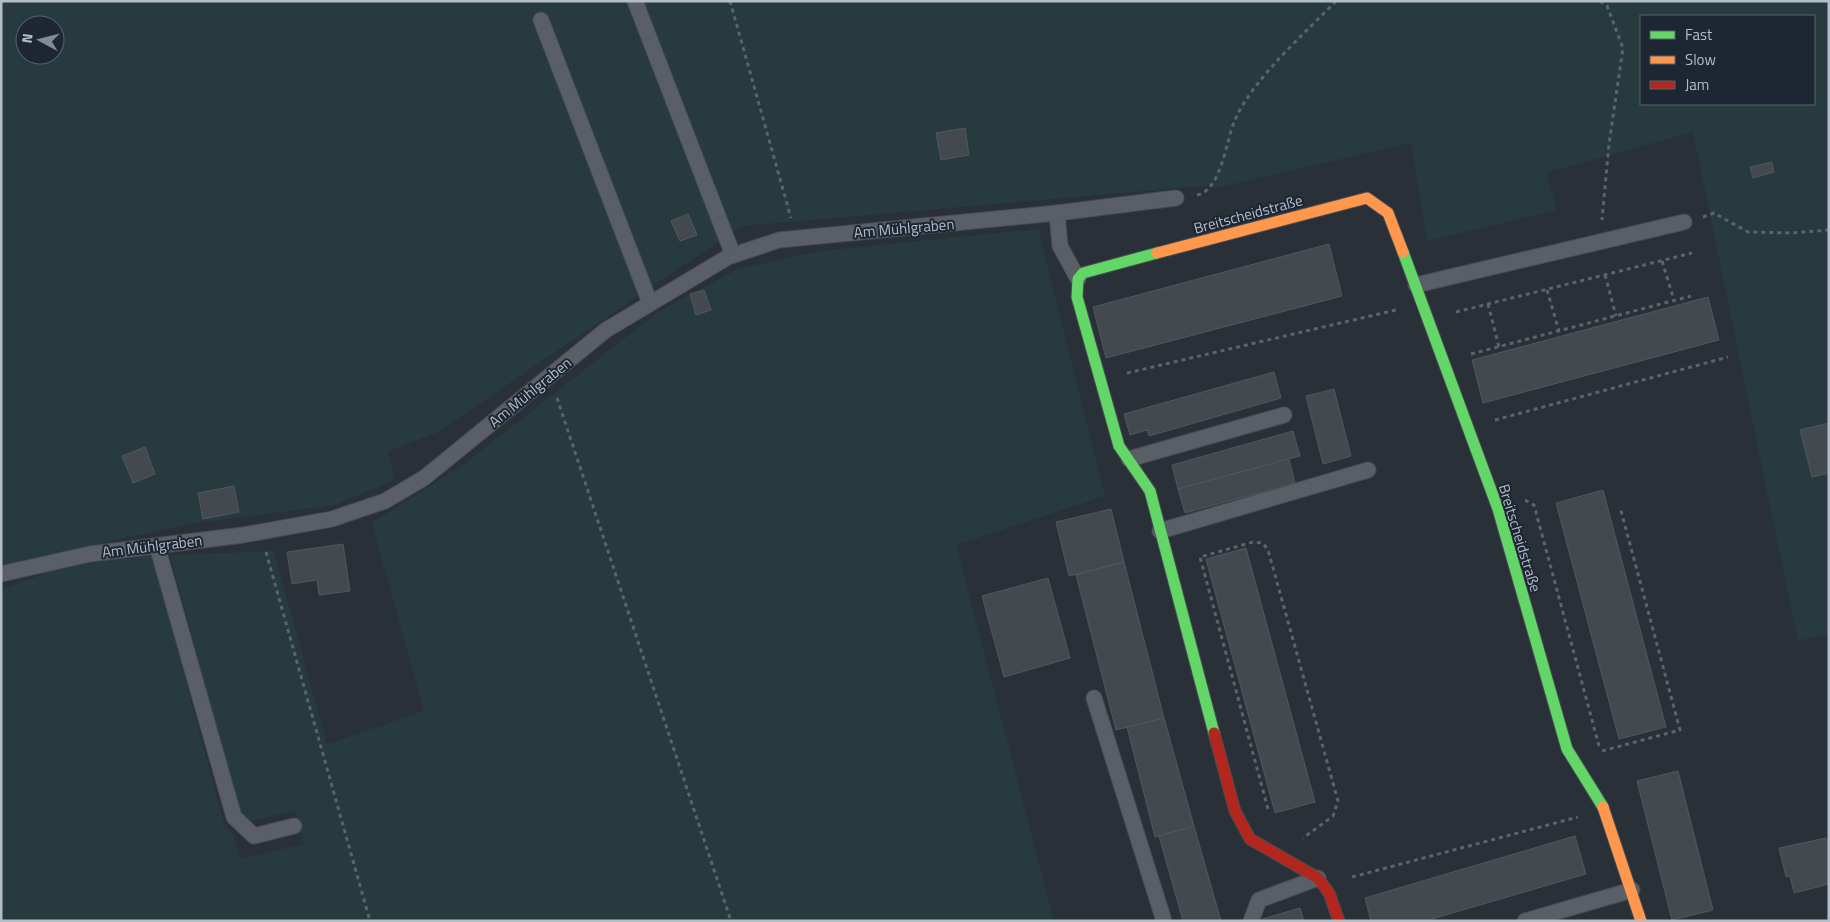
<svg xmlns="http://www.w3.org/2000/svg" width="1830" height="922" font-family="'Titillium Web',sans-serif">
	<rect width="100%" height="100%" fill="#2a3038"/>
	<g fill="#273a3e" fill-rule="evenodd">
		<path d="M1,1H1829V633L1798,641L1693,132L1546,173L1557,210L1427,241L1411,143L1216,188L1202,186L741,226L436,433L388,451L395,480L335,505L190,524L1,565ZM1641,16H1814V104H1641ZM25,25H55V55H25Z"/>
		<polygon points="1038,229 1105,496 956,545 1054,921 1,921 1,590 48,572 145,552 153,557 225,828 234,835 240,859 303,844 295,811 242,823 170,555 274,551 327,744 424,711 372,523 464,464 658,312 738,269 820,251"/>
	</g>
	<g fill="#444950" stroke="#52575f">
		<polygon points="965,128 969,155 941,160 936,133"/>
		<polygon points="1772,162 1774,172 1753,178 1750,167"/>
		<polygon points="688,214 697,235 680,241 671,221"/>
		<polygon points="1329,244 1342,296 1106,358 1093,307"/>
		<polygon points="704,290 711,310 696,315 690,294"/>
		<polygon points="1708,297 1719,340 1483,403 1472,360"/>
		<polygon points="1274,372 1281,398 1149,436 1147,430 1130,435 1124,414"/>
		<polygon points="1334,389 1351,456 1323,464 1306,396"/>
		<polygon points="1829,423 1829,473 1812,477 1800,430"/>
		<polygon points="1293,431 1300,456 1178,489 1172,465"/>
		<polygon points="145,447 155,474 133,483 122,456"/>
		<polygon points="1289,459 1295,483 1185,513 1178,489"/>
		<polygon points="234,486 239,512 203,519 198,493"/>
		<polygon points="1603,490 1666,727 1619,739 1556,503"/>
		<polygon points="1111,509 1124,562 1069,576 1056,522"/>
		<polygon points="343,544 350,591 319,595 317,580 292,584 287,552"/>
		<polygon points="1246,548 1315,802 1275,813 1206,559"/>
		<polygon points="1124,562 1164,718 1116,730 1076,575"/>
		<polygon points="1048,578 1070,658 1004,677 982,596"/>
		<polygon points="1164,718 1194,826 1155,837 1127,727"/>
		<polygon points="1678,771 1713,910 1672,920 1637,781"/>
		<polygon points="1194,826 1221,921 1183,921 1159,836"/>
		<polygon points="1575,836 1586,874 1425,921 1371,921 1365,898"/>
		<polygon points="1826,838 1829,849 1829,884 1794,893 1790,876 1786,877 1779,848"/>
		<polygon points="1300,908 1304,921 1259,921 1259,920"/>
	</g>
	<g fill="none" stroke-linecap="round" stroke-linejoin="round">
		<g stroke="#484c53" stroke-width="17">
			<g id="lane">
				<polyline points="635,1 733,255"/>
				<polyline points="541,20 650,303"/>
				<polyline points="1057,213 1060,246 1078,279"/>
				<polyline points="1416,285 1684,222"/>
				<polyline points="1129,459 1284,415"/>
				<polyline points="1160,531 1368,470"/>
				<polyline points="157,546 234,817 254,836 294,826"/>
				<polyline points="1,574 90,554 243,535 332,519 385,501 424,478 606,330 728,257 779,240 1057,213 1176,198"/>
				<polyline points="1094,698 1164,921"/>
				<polyline points="1251,921 1259,900 1318,878"/>
				<polyline points="1525,921 1632,890"/>
			</g>
		</g>
		<g stroke="#484c53" stroke-width="13">
			<g id="fast">
				<polyline points="1403,252 1498,509 1567,749 1603,807"/>
				<polyline points="1157,253 1083,273 1078,279 1077,297 1119,446 1150,491 1214,733"/>
			</g>
		</g>
		<g stroke="#484c53" stroke-width="13">
			<g id="slow">
				<polyline points="1157,253 1367,198 1388,213 1403,252"/>
				<polyline points="1603,807 1641,921"/>
			</g>
		</g>
		<g stroke="#484c53" stroke-width="13">
			<polyline id="jam" points="1214,733 1235,811 1250,839 1318,878 1329,893 1339,921"/>
		</g>
		<g stroke="#5d636a" stroke-width="3" stroke-dasharray="4 4" stroke-linecap="butt">
			<polyline points="730,1 791,218"/>
			<polyline points="1600,1 1607,6 1623,48 1609,144 1602,220"/>
			<path d="M1197,195C1222,190 1226,139 1235,120C1252,80 1305,33 1336,1"/>
			<polyline points="1703,217 1714,213 1748,232 1791,233 1829,230"/>
			<polyline points="1662,261 1674,300"/>
			<polyline points="1605,275 1616,316"/>
			<polyline points="1547,290 1559,331"/>
			<polyline points="1488,304 1499,347"/>
			<polyline points="1456,312 1692,253"/>
			<polyline points="1471,354 1691,296"/>
			<polyline points="1127,373 1396,310"/>
			<polyline points="557,398 731,921"/>
			<polyline points="1495,420 1728,357"/>
			<polyline points="1525,500 1534,505 1599,746"/>
			<polyline points="266,552 370,921"/>
			<polyline points="1602,751 1680,730 1620,507"/>
			<polyline points="1268,809 1200,557 1253,542 1263,543 1268,550 1338,801 1333,816 1303,838"/>
			<polyline points="1352,877 1578,817"/>
		</g>
		<use href="#lane" stroke="#5a5e66" stroke-width="15"/>
		<use href="#fast" stroke="#63d668" stroke-width="11"/>
		<use href="#slow" stroke="#ff974d" stroke-width="11"/>
		<use href="#jam" stroke="#b3261e" stroke-width="11"/>
	</g>
	<g text-anchor="middle" dominant-baseline="central" stroke-width="4" stroke-linejoin="round" paint-order="stroke">
		<g font-size="15" fill="#b4bcc9" stroke="#1d2633">
			<text transform="translate(1248 214) rotate(-15)">Breitscheidstraße</text>
			<text transform="translate(904 228) rotate(-5)">Am Mühlgraben</text>
			<text transform="translate(530 392) rotate(-39)">Am Mühlgraben</text>
			<text transform="translate(1520 538) rotate(73)">Breitscheidstraße</text>
			<text transform="translate(152 546) rotate(-7)">Am Mühlgraben</text>
		</g>
	</g>
	<rect width="1830" height="922" fill="none" stroke="#b4bcc9" stroke-width="5"/>
	<rect x="1640" y="15" width="175" height="90" fill="#1d2633" stroke="#59626f"/>
	<rect x="1650" y="31" width="25" height="8" fill="#63d668" stroke="#59626f"/>
	<text x="1685" y="40" font-size="15" fill="#b4bcc9">Fast</text>
	<rect x="1650" y="56" width="25" height="8" fill="#ff974d" stroke="#59626f"/>
	<text x="1685" y="65" font-size="15" fill="#b4bcc9">Slow</text>
	<rect x="1650" y="81" width="25" height="8" fill="#b3261e" stroke="#59626f"/>
	<text x="1685" y="90" font-size="15" fill="#b4bcc9">Jam</text>
	<g transform="translate(40 40) rotate(277)"><circle r="24" fill="#1d2633" stroke="#59626f"/>
	<path d="M0-4L9 19L0 12L-9 19Z" fill="#848b96"/>
	<text y="-8" font-size="14" font-weight="bold" text-anchor="middle" fill="#b4bcc9">N</text>
	</g>
</svg>
